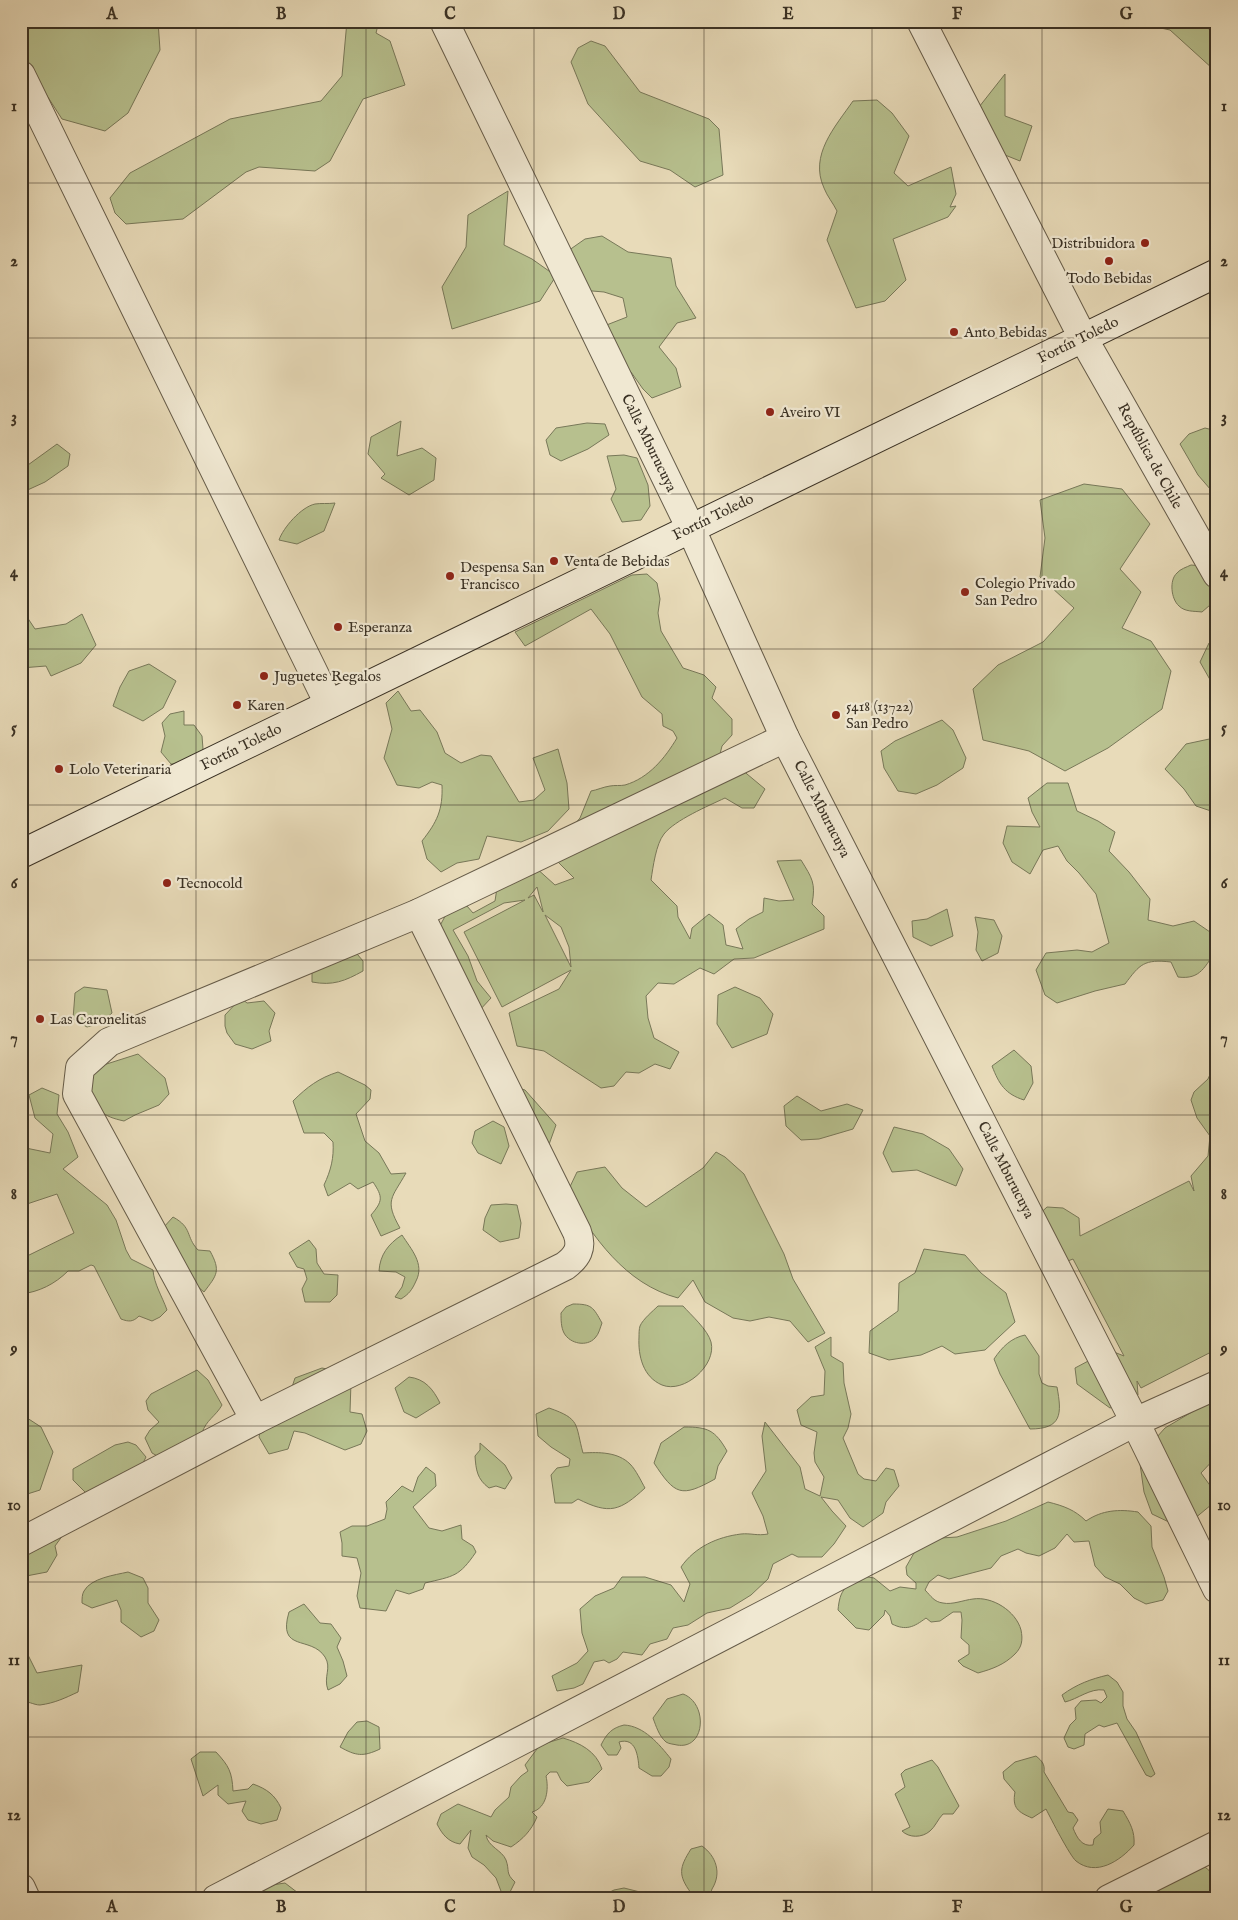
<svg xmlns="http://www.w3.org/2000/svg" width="1238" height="1920" font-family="'IM FELL English',serif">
	<rect width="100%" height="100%" fill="#e8dbb9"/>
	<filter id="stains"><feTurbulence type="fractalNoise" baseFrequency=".004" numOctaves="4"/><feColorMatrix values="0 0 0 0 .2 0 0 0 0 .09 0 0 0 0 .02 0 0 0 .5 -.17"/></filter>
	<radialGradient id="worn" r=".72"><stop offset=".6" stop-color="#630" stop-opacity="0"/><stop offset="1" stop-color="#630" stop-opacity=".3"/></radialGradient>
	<g fill="#b7c08e" stroke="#787859" fill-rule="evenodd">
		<polygon points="37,21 158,21 160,50 128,113 105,131 62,119 22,57 29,28"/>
		<polygon points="347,21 379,21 376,33 390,41 405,85 363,99 330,161 315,171 259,167 246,172 183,219 126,224 115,213 110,198 130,173 230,119 321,101 342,76"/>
		<polygon points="1140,21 1181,21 1213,30 1217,27 1217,68 1213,69 1170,30 1142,24"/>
		<polygon points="591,41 605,46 640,92 709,119 719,129 723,175 695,187 670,170 640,161 588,104 571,62 578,48"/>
		<polygon points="1005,74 1005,116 1032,126 1020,161 980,145 968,121"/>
		<path d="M877,100L892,113L909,136L894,173L908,186L951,167L956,194L950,207L956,206L948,217L893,239L906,280L885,301L856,308L827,240L837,211C833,203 827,196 824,188C809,155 835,127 853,101Z"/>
		<polygon points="508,191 504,245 532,259 556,276 540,301 452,329 442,287 466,247 468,215"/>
		<polygon points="602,236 628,252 671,258 676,286 696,318 677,323 659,347 676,368 681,387 652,398 643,389 631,372 597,366 604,326 627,317 623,298 604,292 569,289 565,253 585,239"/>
		<polygon points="401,421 397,456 422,448 436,458 434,480 409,495 381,478 385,474 368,454 371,437"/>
		<polygon points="587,423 605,424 609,435 588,449 561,461 550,455 546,440 556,428"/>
		<polygon points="1205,428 1217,431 1217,497 1198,475 1180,444 1189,434"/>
		<polygon points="57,444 70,454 68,466 45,482 21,493 21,470"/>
		<polygon points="624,455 637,458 648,485 650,506 641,520 622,522 611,499 616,489 607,456"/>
		<polygon points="1084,484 1122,489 1150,524 1120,569 1141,592 1122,628 1151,641 1171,671 1162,709 1108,748 1065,771 1029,751 983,740 973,689 998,665 1043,642 1074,608 1040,577 1045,538 1040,500"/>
		<path d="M335,503L324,531L297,544L279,540C283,528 301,507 315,504C321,503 328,504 335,503Z"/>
		<path d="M1191,565L1203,566L1214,587L1210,605L1202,612C1194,611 1185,612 1179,606C1171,599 1169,580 1177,573C1180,569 1187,567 1191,565Z"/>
		<path d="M647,574L657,583L660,599L658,613L661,631L683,668L704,675L716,687L712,698L732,719V735L722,746L719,758L568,832L580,818L591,791C597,790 603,787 610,786C615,785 620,786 625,785C649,778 665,758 677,738L673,731L663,726L662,714L642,697L610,634L591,609L525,646L515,632L632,575Z"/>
		<polygon points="21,608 35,629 66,624 82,614 96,645 81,663 51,676 46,666 21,668"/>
		<polygon points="1209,643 1217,643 1217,692 1200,662"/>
		<polygon points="149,664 176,681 163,708 143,721 113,706 120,687 129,671"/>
		<path d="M398,691L411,711L420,710L437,732L445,753L461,763L481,755L491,756L519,802L534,800L545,790L533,758L558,749L567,783L569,809L548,831L521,842L487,836L479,859L457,863L441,872L427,859L422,841C437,822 443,810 442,785L432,782L419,788L397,785L384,758L392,729L386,703Z"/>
		<polygon points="184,711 184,725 194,725 202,736 203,749 191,765 171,764 161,752 165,736 162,723 170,714"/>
		<polygon points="942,720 953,730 966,758 963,768 937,785 916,794 898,791 884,768 881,751 895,741"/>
		<polygon points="1214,738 1217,740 1217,813 1196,806 1184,789 1165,769 1186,744"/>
		<path d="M741,769L765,789L754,808H742L725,798C708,806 675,820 664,834C656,844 653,867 651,880L677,906L678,917L690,939L692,928L709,914L723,925L726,945L743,949L736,929L749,919L763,912L764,898L779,901L794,900L777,861L801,860C812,878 816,883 812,904L824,916V929L754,958L734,959L714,974L700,968L674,984L658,983L646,996L648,1018L654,1038L679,1052L670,1069L655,1064L639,1073L626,1072L614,1086L601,1088L544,1051L517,1046L509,1013L559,989L571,970L502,1007L464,932L525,900L504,903L453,930L468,956L477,981L491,998L478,1012L436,933L449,909L467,906L473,913L495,901L497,888L535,867L555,885L574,878L557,861ZM537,887L543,911V912L534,895L528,898ZM545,915L561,927L569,947L571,967Z"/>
		<path d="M1047,783H1068L1077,811L1098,821L1115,832L1109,851L1129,872L1150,899L1148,920L1173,926L1194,921L1210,932L1217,949C1205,966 1201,980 1178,977L1171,962C1144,959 1140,964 1125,984L1095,991L1057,1003L1045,995L1036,970L1046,953L1077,950L1092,952L1109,943L1096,894L1079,873L1067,861L1058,846L1043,850L1030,874L1012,862L1003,843L1007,826L1040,827L1032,812L1028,798Z"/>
		<polygon points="947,909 953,936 931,946 913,937 912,921 927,919"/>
		<polygon points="975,917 994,920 1002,936 998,953 982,961 976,950 978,932"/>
		<path d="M352,948L363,961V971C345,981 333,986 312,982V957Z"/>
		<polygon points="84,987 107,990 112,1013 101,1023 87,1027 73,1019 75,993"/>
		<polygon points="735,987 760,998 773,1014 767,1034 732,1048 717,1024 718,995"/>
		<polygon points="241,998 247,1003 264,1001 275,1013 269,1031 271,1041 252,1049 235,1044 227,1033 225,1026 225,1015"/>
		<path d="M1014,1050L1031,1066L1033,1083L1024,1100C1005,1094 999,1084 992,1066Z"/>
		<path d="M138,1054L165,1078L169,1094L159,1105L135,1115L124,1121C101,1116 100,1111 86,1092L93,1078L94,1068Z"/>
		<polygon points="1217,1059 1217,1349 1141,1388 1137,1381 1138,1395 1124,1403 1110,1408 1077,1384 1075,1368 1109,1350 1124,1356 1073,1259 1060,1264 1032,1221 1047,1207 1063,1208 1079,1218 1080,1236 1189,1181 1194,1191 1191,1176 1208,1156 1210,1136 1197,1118 1191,1100 1194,1092 1208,1079"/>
		<path d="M338,1072L365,1085L371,1090L370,1099L356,1114L365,1141L379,1153L391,1174L406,1173C392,1198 384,1200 400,1228L381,1236L371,1215C383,1201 383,1197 373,1182L358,1189L350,1183L328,1196L324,1185C331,1170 334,1158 333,1142L324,1133H304L293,1101C307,1087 319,1078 338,1072Z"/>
		<polygon points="515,1087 525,1090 556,1125 547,1150"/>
		<path d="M42,1088L59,1095L57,1114L68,1132L78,1157L63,1169L107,1205L116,1220L126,1250L131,1259L153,1270C154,1284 162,1296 167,1310L160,1317L152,1321L139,1316C133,1322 129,1322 121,1319L94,1266L91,1265L79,1271H68C55,1284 39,1292 21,1294V1259L74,1233L57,1194L21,1206V1147L50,1153L53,1134L35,1118L29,1095Z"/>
		<polygon points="797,1096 821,1111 847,1104 863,1110 853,1129 819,1139 801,1140 786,1126 784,1106"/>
		<polygon points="493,1121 504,1127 509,1146 501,1164 478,1153 472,1143 475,1131"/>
		<polygon points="894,1127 923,1134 949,1149 963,1169 956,1186 917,1170 892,1172 883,1153"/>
		<path d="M716,1152L725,1157L744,1174L784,1254L793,1279L825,1333L808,1342L790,1321L769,1317L750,1321L733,1318L705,1302L693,1280L678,1298C625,1284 593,1237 567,1193L577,1172L605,1167L622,1188L646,1207L703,1168Z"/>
		<polygon points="506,1204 517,1205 521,1223 519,1238 500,1242 483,1230 485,1218 491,1205"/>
		<path d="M173,1217C193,1228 185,1236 198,1250L210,1251C221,1271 217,1275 204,1292L190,1280L163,1228Z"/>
		<path d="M402,1235C411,1249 425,1264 416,1281C412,1290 409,1294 401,1299L395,1297L402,1287L405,1277L396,1272L379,1271C380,1255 388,1244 402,1235Z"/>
		<polygon points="309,1240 316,1249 317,1263 324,1274 338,1275 337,1295 330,1302 305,1302 302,1289 307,1279 304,1269 297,1267 289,1253"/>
		<polygon points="924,1249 965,1255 981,1273 1006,1293 1015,1322 985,1350 955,1354 942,1346 921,1355 889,1360 869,1353 870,1331 898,1311 899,1283 915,1273"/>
		<path d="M573,1304C592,1304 593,1307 602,1323C600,1328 599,1334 595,1338C587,1347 570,1344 564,1333C561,1327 561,1320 561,1313L566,1307Z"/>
		<path d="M658,1306H683C691,1315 708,1330 711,1342C717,1365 684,1394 662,1385C643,1377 638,1356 639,1337C639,1334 639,1329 640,1326C643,1319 653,1311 658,1306Z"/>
		<path d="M1025,1335L1039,1356V1374L1042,1383L1048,1386L1057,1387C1062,1414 1062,1429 1030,1429L1000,1374L994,1359C1002,1347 1011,1338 1025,1335Z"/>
		<path d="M831,1337V1356L843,1363L844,1383L851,1414L848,1428L843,1438L858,1474L864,1479L876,1481L886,1468L894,1470L899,1486L886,1502L883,1513L863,1527L850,1518L838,1500L821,1497L832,1511L846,1526L834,1544L822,1557H798L792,1554L773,1564L768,1579L751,1595L730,1608L707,1613L688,1625L673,1628L667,1639L650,1644L642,1655L623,1652L617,1659L609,1663L604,1660L594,1662L583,1684L574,1688L557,1691L552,1676L577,1663L588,1651L582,1633L580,1609L595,1596L614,1588L622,1577H645L671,1585L684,1602L690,1584L681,1567C695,1547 717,1537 741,1534C751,1533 757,1536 768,1534L763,1516L752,1493L766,1471L762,1436L765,1422L800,1467L805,1489L820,1496L824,1477L815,1462L814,1453L817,1432L801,1425L797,1410L811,1397L824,1395L825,1371L815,1347Z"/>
		<polygon points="322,1368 337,1371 351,1382 350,1412 362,1414 367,1431 361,1444 345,1450 305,1433 294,1431 288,1449 269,1454 259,1437 262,1423 290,1393 295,1378"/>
		<path d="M197,1370L208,1380L222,1405C216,1416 206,1420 202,1433L161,1458L152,1453L145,1438L150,1430L159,1422L148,1410L146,1401L151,1394Z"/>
		<path d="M409,1377C425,1379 433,1389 440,1403L416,1418L404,1412L395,1388Z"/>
		<polygon points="1217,1397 1217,1456 1201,1473 1217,1495 1217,1500 1194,1519 1171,1523 1152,1514 1144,1492 1139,1457 1165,1428"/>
		<path d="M549,1408C581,1419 575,1424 583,1453C599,1452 618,1452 630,1464C636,1470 641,1481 645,1488C620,1511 610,1515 578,1499L572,1503H555L551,1475L557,1468L569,1466L570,1459L551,1447L538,1436L536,1414Z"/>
		<polygon points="21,1414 41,1427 53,1452 40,1490 21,1496"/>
		<path d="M684,1427C708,1427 715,1430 727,1451L718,1466L715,1479C681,1498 675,1495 654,1463L661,1443Z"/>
		<polygon points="128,1442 136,1445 146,1457 142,1465 88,1495 73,1480 73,1469 115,1445"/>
		<path d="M480,1443L505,1465L512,1478L505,1489L496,1486L489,1488C477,1479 476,1470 475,1456L480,1450Z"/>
		<path d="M426,1467L435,1474L436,1486L413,1507L429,1528L442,1531L461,1525L462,1539L473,1546L476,1552C459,1577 454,1576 425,1583L423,1589L409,1594L396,1590L386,1611L360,1608L357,1596L361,1573L357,1558L342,1556V1543L340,1532L352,1526H367L385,1519L387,1509L386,1502L402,1486L413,1492L418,1477Z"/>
		<path d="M1048,1502C1064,1506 1075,1510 1086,1521C1102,1510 1119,1509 1138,1512L1151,1526L1152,1547L1164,1577L1168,1591L1163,1600L1146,1604L1134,1598L1120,1584L1105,1577L1095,1566L1089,1541L1074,1542L1067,1534L1055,1548L1039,1556L1026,1553L1018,1549L1001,1556L991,1568L949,1579L938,1575L929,1582L925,1590C931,1596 934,1602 943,1603C952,1605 964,1600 973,1599C992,1596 1016,1611 1021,1630C1023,1640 1022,1647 1015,1654C1004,1665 992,1669 978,1673L963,1666L958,1661L969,1654V1645L961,1638L962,1620L961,1612H953L940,1621L931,1622L926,1618C914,1627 906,1631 892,1624L890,1616L885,1610L884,1615L869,1630L856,1628L838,1610C840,1589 845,1587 862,1576L874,1578L890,1591L900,1587L916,1589V1583L907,1575L906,1567L914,1553L922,1544L941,1538L957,1537L1006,1521Z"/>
		<polygon points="21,1533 63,1535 55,1546 57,1555 47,1572 21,1577"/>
		<path d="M128,1572L143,1578L148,1588V1603L159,1620L154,1631L141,1637L121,1622V1610L117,1600L92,1608L82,1603C82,1599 82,1594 84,1591C91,1578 115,1575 128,1572Z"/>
		<path d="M304,1604L320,1623L331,1624L341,1638L337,1647L343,1661L347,1676L340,1684L328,1690C323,1677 332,1668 325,1657C311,1635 277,1653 289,1612Z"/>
		<path d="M21,1641L37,1673L82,1665L78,1692C65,1698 55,1703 40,1705C33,1705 28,1700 21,1703Z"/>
		<path d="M1108,1675L1117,1682L1123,1692V1706L1127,1719L1136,1732L1155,1774L1151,1777L1146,1775L1117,1723L1104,1727L1099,1725L1085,1734L1084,1745L1074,1749L1068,1747L1064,1738L1070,1725L1076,1719L1075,1708L1081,1701L1096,1700L1101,1703L1107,1697L1104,1690C1090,1688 1078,1699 1065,1702L1062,1695C1077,1684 1091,1679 1108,1675Z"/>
		<path d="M683,1694C708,1703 706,1750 677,1745C673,1744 669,1744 666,1742C659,1736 656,1726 653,1718L667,1699Z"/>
		<path d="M367,1721L379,1727L380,1749C363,1757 356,1756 340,1747L348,1732L357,1722Z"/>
		<path d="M624,1725C644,1726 659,1744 671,1759L669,1767L661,1776H652L639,1768C638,1756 636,1737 619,1742L621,1748L617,1755H608L601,1745C607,1733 612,1728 624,1725Z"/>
		<path d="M563,1738C580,1743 596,1751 602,1769L589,1782L567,1786L561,1780L557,1772H550L546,1776C549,1789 547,1808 532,1812L537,1817C531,1831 523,1839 511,1847L493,1841L486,1835C488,1847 502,1850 506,1860C510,1871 505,1873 515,1882L510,1892L513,1899H504L496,1878L484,1865L472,1857L468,1848L471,1830L460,1844C448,1842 442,1834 437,1824L441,1814L458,1804L491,1817L495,1810L509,1797L511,1787L521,1776L528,1771L525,1765L540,1745Z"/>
		<path d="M200,1752H216C229,1766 232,1772 233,1791L248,1789L253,1784C267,1789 275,1795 281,1808L277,1820L261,1824L248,1820L242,1811L246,1801L228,1804L218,1795V1785L203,1796L191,1759Z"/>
		<path d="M1036,1756C1042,1761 1045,1764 1044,1772L1068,1812L1073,1813L1078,1820L1073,1828C1077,1838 1082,1847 1093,1845L1094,1839L1101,1833L1100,1822L1108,1809L1123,1811C1130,1823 1135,1831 1134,1845C1120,1861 1096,1877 1076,1861C1070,1856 1051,1819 1046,1809L1032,1818C1018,1812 1012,1808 1015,1792L1004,1779L1003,1772L1015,1762Z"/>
		<path d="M932,1760L938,1767L959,1806L953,1814H943C938,1819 935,1827 930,1831C922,1838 909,1838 902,1831L910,1827L895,1794L905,1787L901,1774L905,1770Z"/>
		<path d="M702,1846C716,1856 722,1873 712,1889C711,1892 711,1893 707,1894C702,1895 695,1893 691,1893C678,1875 679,1868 691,1849Z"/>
		<path d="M1200,1864C1216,1873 1217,1882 1217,1899L1181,1897V1899H1161L1159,1891L1166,1877Z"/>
		<polygon points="285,1883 302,1896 301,1899 251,1899 259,1887"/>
		<polygon points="624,1888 656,1896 658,1899 596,1899 614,1890"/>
	</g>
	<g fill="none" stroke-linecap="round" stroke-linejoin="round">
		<g stroke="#665c49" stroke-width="30">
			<g id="street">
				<polyline points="444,21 691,529 785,738 1135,1422 1217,1589"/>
				<polyline points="921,21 1083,338 1217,574"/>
				<polyline points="21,75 329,704"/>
				<polyline points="255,1420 77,1094 80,1068 109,1042 419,913 785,738"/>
				<path d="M21,1542L255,1420L565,1266C577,1257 583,1248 577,1232L419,913"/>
				<polyline points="21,1888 26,1899"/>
				<polyline points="216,1899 1135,1422 1217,1385"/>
				<polyline points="1109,1899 1217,1845"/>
			</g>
		</g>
		<g stroke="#3a3124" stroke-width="30">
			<polyline id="secondary" points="21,854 1217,273"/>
		</g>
		<use href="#street" stroke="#f0e8d2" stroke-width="28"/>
		<use href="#secondary" stroke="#f0e8d2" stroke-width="28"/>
	</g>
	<path fill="none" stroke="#3a3124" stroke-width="1" stroke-opacity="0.55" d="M196,21V1899M366,21V1899M534,21V1899M704,21V1899M872,21V1899M1042,21V1899M21,183H1217M21,338H1217M21,494H1217M21,649H1217M21,805H1217M21,960H1217M21,1115H1217M21,1271H1217M21,1426H1217M21,1582H1217M21,1737H1217"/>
	<g fill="#8f2418" stroke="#f0e8d2" stroke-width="2">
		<circle cx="1145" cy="243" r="5"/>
		<circle cx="1109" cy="261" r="5"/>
		<circle cx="954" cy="332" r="5"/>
		<circle cx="770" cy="412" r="5"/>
		<circle cx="554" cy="561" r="5"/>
		<circle cx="450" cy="576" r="5"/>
		<circle cx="965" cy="592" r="5"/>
		<circle cx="338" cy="627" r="5"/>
		<circle cx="264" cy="676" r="5"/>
		<circle cx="237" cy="705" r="5"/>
		<circle cx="836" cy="715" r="5"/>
		<circle cx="59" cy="769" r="5"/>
		<circle cx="167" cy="883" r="5"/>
		<circle cx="40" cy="1019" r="5"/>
	</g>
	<g text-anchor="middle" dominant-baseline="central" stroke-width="4.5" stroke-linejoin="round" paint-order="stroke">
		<g font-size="15" fill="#3a3124" stroke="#f0e8d2" text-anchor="start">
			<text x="1135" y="243" text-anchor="end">Distribuidora</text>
			<text x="1109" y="278" text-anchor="middle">Todo Bebidas</text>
			<text x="964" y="332">Anto Bebidas</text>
			<text x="780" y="412">Aveiro VI</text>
			<text x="564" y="561">Venta de Bebidas</text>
			<text x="460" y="567">Despensa San<tspan x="460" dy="17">Francisco</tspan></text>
			<text x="975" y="583">Colegio Privado<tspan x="975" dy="17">San Pedro</tspan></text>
			<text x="348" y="627">Esperanza</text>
			<text x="274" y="676">Juguetes Regalos</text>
			<text x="247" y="705">Karen</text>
			<text x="846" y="706">5418 (13722)<tspan x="846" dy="17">San Pedro</tspan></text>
			<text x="69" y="769">Lolo Veterinaria</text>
			<text x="177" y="883">Tecnocold</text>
			<text x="50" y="1019">Las Caronelitas</text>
		</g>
		<g font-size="15" fill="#3a3124" stroke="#f0e8d2">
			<text transform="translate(1078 340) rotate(-26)">Fortín Toledo</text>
			<text transform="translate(649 443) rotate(64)">Calle Mburucuya</text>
			<text transform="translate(1150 456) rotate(61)">República de Chile</text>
			<text transform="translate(713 517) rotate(-26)">Fortín Toledo</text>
			<text transform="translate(241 747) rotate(-26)">Fortín Toledo</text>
			<text transform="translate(822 809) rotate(63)">Calle Mburucuya</text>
			<text transform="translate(1006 1170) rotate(63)">Calle Mburucuya</text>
		</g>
	</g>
	<rect width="1238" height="1920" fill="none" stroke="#e8dbb9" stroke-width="55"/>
	<rect x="28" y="28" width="1182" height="1864" fill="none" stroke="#3a3124" stroke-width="2"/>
	<g font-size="16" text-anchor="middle" font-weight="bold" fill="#3a3124">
		<text x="112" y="19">A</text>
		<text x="281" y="19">B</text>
		<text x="450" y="19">C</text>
		<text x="619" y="19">D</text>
		<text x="788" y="19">E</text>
		<text x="957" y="19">F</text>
		<text x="1126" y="19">G</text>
		<text x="14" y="111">1</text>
		<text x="1224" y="111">1</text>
		<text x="14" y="266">2</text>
		<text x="1224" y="266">2</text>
		<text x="14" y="422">3</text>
		<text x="1224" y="422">3</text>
		<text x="14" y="577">4</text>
		<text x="1224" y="577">4</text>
		<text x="14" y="733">5</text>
		<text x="1224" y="733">5</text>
		<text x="14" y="888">6</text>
		<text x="1224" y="888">6</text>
		<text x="14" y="1043">7</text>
		<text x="1224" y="1043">7</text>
		<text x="14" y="1199">8</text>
		<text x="1224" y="1199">8</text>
		<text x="14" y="1354">9</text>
		<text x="1224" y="1354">9</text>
		<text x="14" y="1510">10</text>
		<text x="1224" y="1510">10</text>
		<text x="14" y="1665">11</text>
		<text x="1224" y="1665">11</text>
		<text x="14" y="1820">12</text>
		<text x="1224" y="1820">12</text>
		<text x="112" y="1912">A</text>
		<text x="281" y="1912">B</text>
		<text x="450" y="1912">C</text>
		<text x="619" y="1912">D</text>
		<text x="788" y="1912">E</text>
		<text x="957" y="1912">F</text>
		<text x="1126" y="1912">G</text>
	</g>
	<rect width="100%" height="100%" filter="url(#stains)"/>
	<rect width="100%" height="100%" fill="url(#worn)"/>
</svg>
